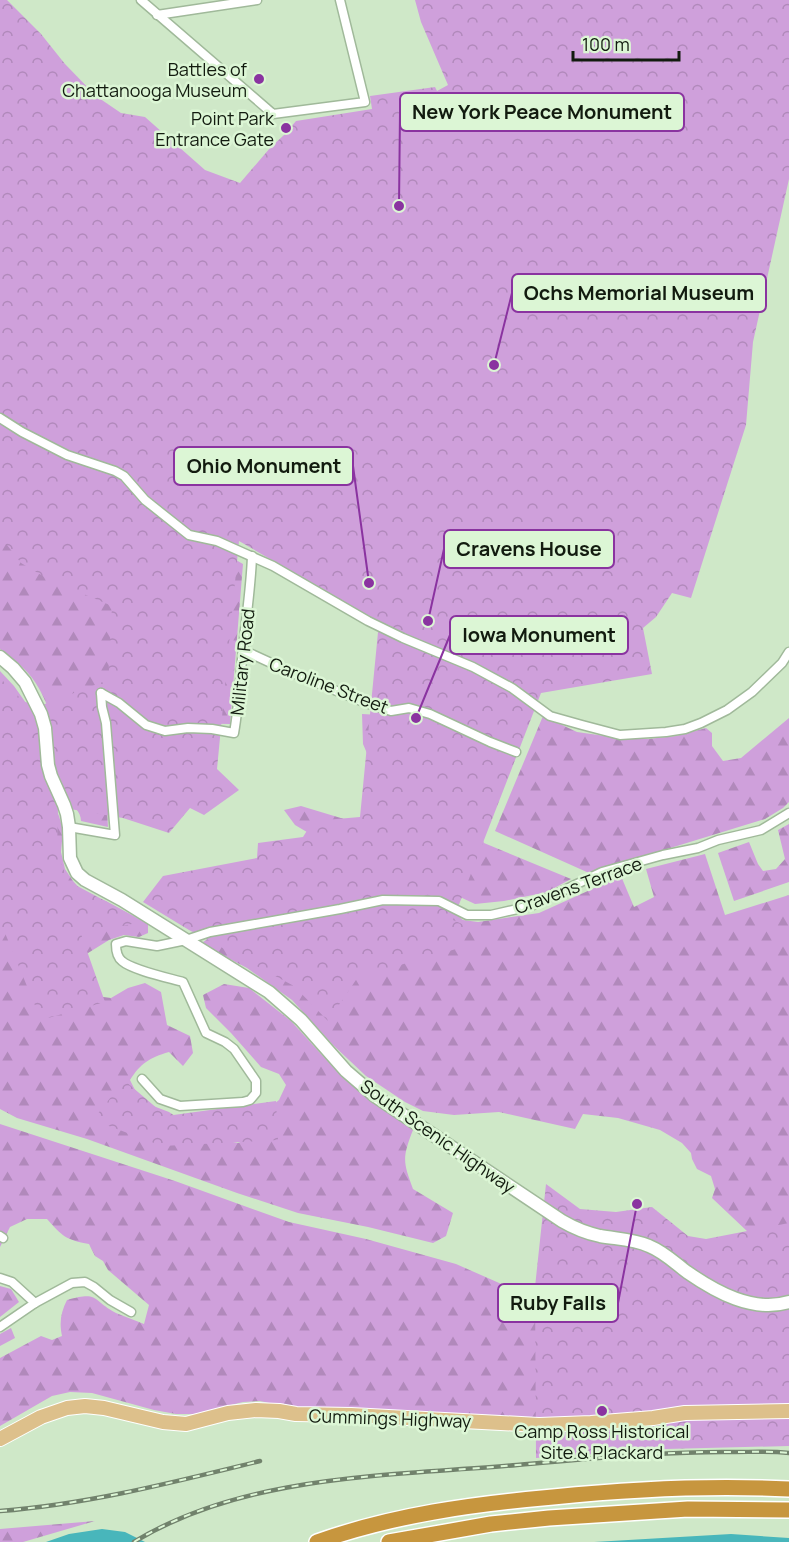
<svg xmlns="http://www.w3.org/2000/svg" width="789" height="1542" font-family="Manrope,sans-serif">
	<defs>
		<pattern id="forest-firs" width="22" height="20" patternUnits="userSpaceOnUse" patternTransform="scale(1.5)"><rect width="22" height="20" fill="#cfa0db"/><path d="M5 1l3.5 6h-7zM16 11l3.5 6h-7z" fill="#b189bb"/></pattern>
		<pattern id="park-crowns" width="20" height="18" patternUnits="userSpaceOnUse" patternTransform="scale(1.5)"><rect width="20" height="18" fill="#cfa0db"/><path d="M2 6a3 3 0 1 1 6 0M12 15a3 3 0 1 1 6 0" fill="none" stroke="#b189bb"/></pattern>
	</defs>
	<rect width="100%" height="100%" fill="#cfe8c8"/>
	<polygon fill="#cfa0db" points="11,1328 15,1338 0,1346 0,1334"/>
	<g fill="url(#forest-firs)">
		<path d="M0,426L243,564L230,724L171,723L102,725L108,827L81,821C81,811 72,806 69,797C56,757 58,707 28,673C20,664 9,656 0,649Z"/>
		<path d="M0,671L14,686L26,703L41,776L59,816L63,830L61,852L65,869L73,881L83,892L106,901L148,924V933L139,937L124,935L109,940L72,963L96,996L111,998L128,988L145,983L161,992L167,1025L190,1036L193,1053L183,1066L169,1052C149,1058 141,1063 130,1080L135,1090L148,1104L169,1112L206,1137L238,1143L257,1135L261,1114L279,1100L286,1085L279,1074L261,1067L231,1033L206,1008L203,995L224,984L249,988L291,1021L343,1078L366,1097L413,1130C402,1158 403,1162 413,1189L453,1213L446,1236L433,1243L368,1227L298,1213L237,1193L87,1139L17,1118L0,1109Z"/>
		<polygon points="362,714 398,716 479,831 484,843 571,879 547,892 504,901 475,904 445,890 329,845 295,825 284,810 301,806 354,822 372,807 378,779 363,744"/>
		<polygon points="543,716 577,732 612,737 648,739 676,736 706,728 712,733 712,746 723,761 741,758 789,718 789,802 783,808 765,819 589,873 495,831"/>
		<polygon points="789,824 789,882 734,901 718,853 749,842 758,864 763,871 776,869 785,859 778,830"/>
		<polygon points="705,854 725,915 789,895 789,1227 749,1233 712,1198 715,1189 711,1176 697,1169 692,1159 691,1153 682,1143 660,1130 618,1118 583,1114 575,1129 499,1112 454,1115 423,1111 405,1102 366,1076 333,1045 292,1000 247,968 207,947 203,942 213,936 446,906 463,920 478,922 539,913 621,876 634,907 654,897 646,869"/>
		<path d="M0,1124L175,1181L289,1222L366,1239L456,1264L506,1286L534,1291L569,1294L564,1420L324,1412L283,1406L260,1401L243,1402L194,1414H176L154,1410L92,1393L70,1392L52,1396L0,1426V1358L41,1336L52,1340L62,1336C59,1322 61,1312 67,1300C100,1291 91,1300 116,1313C125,1317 135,1320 144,1324L149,1305L108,1270L103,1261L95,1256L89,1244C66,1240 62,1236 47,1219H27L10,1227L0,1247Z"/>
		<polygon points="0,1286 11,1289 19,1302 0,1317"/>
		<polygon points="95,1521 23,1542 0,1542 0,1529"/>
	</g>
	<g fill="url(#park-crowns)">
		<polygon points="0,0 7,0 41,34 65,64 96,96 121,113 145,117 205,170 240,183 270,148 284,135 296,121 372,109 370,96 435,87 437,91 448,85 421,22 415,0 789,0 789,179 753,342 746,425 691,598 672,593 656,617 643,628 652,674 541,693 453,920 469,927 456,949 358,977 328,1021 294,986 189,930 143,902 163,876 257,858 258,843 303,837 313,821 360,817 379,622 239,541 217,769 239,790 204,815 190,808 169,833 123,818 58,807 57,852 68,881 135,917 137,923 81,934 105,1002 41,1020 5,933 0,931 0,678 24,702 45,704 108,680 112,606 48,579 21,563 0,536"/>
		<polygon points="124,1080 166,1116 276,1101 278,1140 162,1146 93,1120"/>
		<polygon points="546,1184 580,1209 616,1212 652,1207 688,1236 706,1239 789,1223 789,1446 666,1449 536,1458 535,1287"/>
	</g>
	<g fill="#48b6bb">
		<polygon points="102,1529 125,1532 145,1542 46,1542 69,1534"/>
		<polygon points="731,1534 789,1538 789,1542 594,1542"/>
	</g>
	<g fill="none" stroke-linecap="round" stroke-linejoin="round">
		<g stroke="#a0b99a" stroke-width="11">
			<g id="minor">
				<polyline points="141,0 273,114 365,102 340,0"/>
				<polyline points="157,15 257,0"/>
				<polyline points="0,418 22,432 67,455 115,471 124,476 145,500 189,535 217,541 273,566 368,621 403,638 473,667 512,688 550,716 582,725 620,735 666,732 685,729 701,723 727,710 752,692 782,663 789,652"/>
				<polyline points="243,650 295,674 366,703 391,711 409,708 430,714 490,742 516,752"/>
				<path d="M101,693L119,703L146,725L165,731L188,728L212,729L234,733C239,705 240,677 243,649C246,618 251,587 252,556"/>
				<polyline points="69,827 115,835 106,723 102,707 101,693"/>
				<path d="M142,1079L160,1099L180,1106L243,1102L250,1100L256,1093V1081L234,1049L225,1042L206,1033L183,982C169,978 132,970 122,961C117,957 116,950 116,944L126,941L157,946L186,940L210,932L340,909L383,900L439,901L467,915H491L531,906L602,872L663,855L698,848L718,840L761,830L789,813"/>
				<polyline points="0,1236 3,1238"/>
				<polyline points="0,1278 12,1282 35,1303"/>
				<polyline points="0,1327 35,1303 72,1283 85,1282 94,1287 110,1300 131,1312"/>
			</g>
		</g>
		<g stroke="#a0b99a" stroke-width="15">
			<path id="secondary" d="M0,657L13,668L25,682L41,714L45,728L48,765L51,776L64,805L67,814L69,827L70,858L77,873L85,880L122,900L269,992L301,1020L346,1071L375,1096L562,1221C574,1228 586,1233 600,1236C617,1239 634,1239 649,1246C664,1252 675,1263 687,1272C716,1292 753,1313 789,1302"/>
		</g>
		<g stroke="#fff" stroke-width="16">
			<polyline id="primary" points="0,1439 41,1417 67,1408 85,1406 104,1408 163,1422 186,1424 228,1413 256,1410 279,1411 296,1414 351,1415 539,1425 591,1423 653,1418 685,1413 789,1411"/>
		</g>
		<g stroke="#fff" stroke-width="18">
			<g id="motorway">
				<path d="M317,1542C393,1515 473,1504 553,1497C631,1489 710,1485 789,1489"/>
				<polyline points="389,1542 491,1524 549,1518 688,1509 789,1510"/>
			</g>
		</g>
		<use href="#minor" stroke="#fff" stroke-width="8"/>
		<use href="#secondary" stroke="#fff" stroke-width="12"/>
		<use href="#primary" stroke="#ddc08b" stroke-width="14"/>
		<use href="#motorway" stroke="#c7963e" stroke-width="15"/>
		<g stroke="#71826c" stroke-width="4.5">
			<g id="rail">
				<path d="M0,1511C89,1504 174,1482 260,1461"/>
				<path d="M134,1542C245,1474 391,1476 517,1465C590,1459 662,1451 735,1452C753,1452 771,1451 789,1453"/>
			</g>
		</g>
		<use href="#rail" stroke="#dcf6d5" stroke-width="2" stroke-dasharray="7" stroke-linecap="butt"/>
	</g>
	<g fill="#8a33a0" stroke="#dcf6d5" stroke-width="2">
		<circle cx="259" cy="79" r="6"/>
		<circle cx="286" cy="128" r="6"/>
		<circle cx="602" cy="1411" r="6"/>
	</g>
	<g text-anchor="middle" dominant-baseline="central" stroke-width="5" stroke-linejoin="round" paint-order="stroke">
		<g font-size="18" fill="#121b0f" stroke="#dcf6d5" text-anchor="end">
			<text x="247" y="69">Battles of<tspan x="247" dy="21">Chattanooga Museum</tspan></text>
			<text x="274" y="118">Point Park<tspan x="274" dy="21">Entrance Gate</tspan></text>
			<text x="602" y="1431" text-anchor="middle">Camp Ross Historical<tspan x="602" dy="21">Site &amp; Plackard</tspan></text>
		</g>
		<g font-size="18" fill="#121b0f" stroke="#dcf6d5">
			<text transform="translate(242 662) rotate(-84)">Military Road</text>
			<text transform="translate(329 685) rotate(21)">Caroline Street</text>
			<text transform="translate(578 885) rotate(-20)">Cravens Terrace</text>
			<text transform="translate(438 1136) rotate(35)">South Scenic Highway</text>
			<text transform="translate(390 1418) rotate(2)">Cummings Highway</text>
		</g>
	</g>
	<path fill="none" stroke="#8a33a0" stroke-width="2" d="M399 206L400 112M494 365L512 293M369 583L353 466M428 621L444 549M416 718L450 635M637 1204L618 1303"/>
	<g fill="#8a33a0" stroke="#dcf6d5" stroke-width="2">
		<circle cx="399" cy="206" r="6"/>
		<circle cx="494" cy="365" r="6"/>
		<circle cx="369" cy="583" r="6"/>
		<circle cx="428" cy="621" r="6"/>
		<circle cx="416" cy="718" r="6"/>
		<circle cx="637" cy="1204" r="6"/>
	</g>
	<g fill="#dcf6d5" stroke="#8a33a0" stroke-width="2">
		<rect x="400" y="93" width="284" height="38" rx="6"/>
		<rect x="512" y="274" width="254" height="38" rx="6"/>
		<rect x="174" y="447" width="179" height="38" rx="6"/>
		<rect x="444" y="530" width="170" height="38" rx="6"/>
		<rect x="450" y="616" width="178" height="38" rx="6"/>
		<rect x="498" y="1284" width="120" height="38" rx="6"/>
	</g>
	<g font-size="20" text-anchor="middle" font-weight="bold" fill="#121b0f">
		<text x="542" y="119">New York Peace Monument</text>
		<text x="639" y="300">Ochs Memorial Museum</text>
		<text x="264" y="473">Ohio Monument</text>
		<text x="529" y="556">Cravens House</text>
		<text x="539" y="642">Iowa Monument</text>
		<text x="558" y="1310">Ruby Falls</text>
	</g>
	<path d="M573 51v9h106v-9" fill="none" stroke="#121b0f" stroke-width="3"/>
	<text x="582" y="51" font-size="18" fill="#121b0f" stroke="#dcf6d5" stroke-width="4.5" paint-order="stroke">100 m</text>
</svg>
